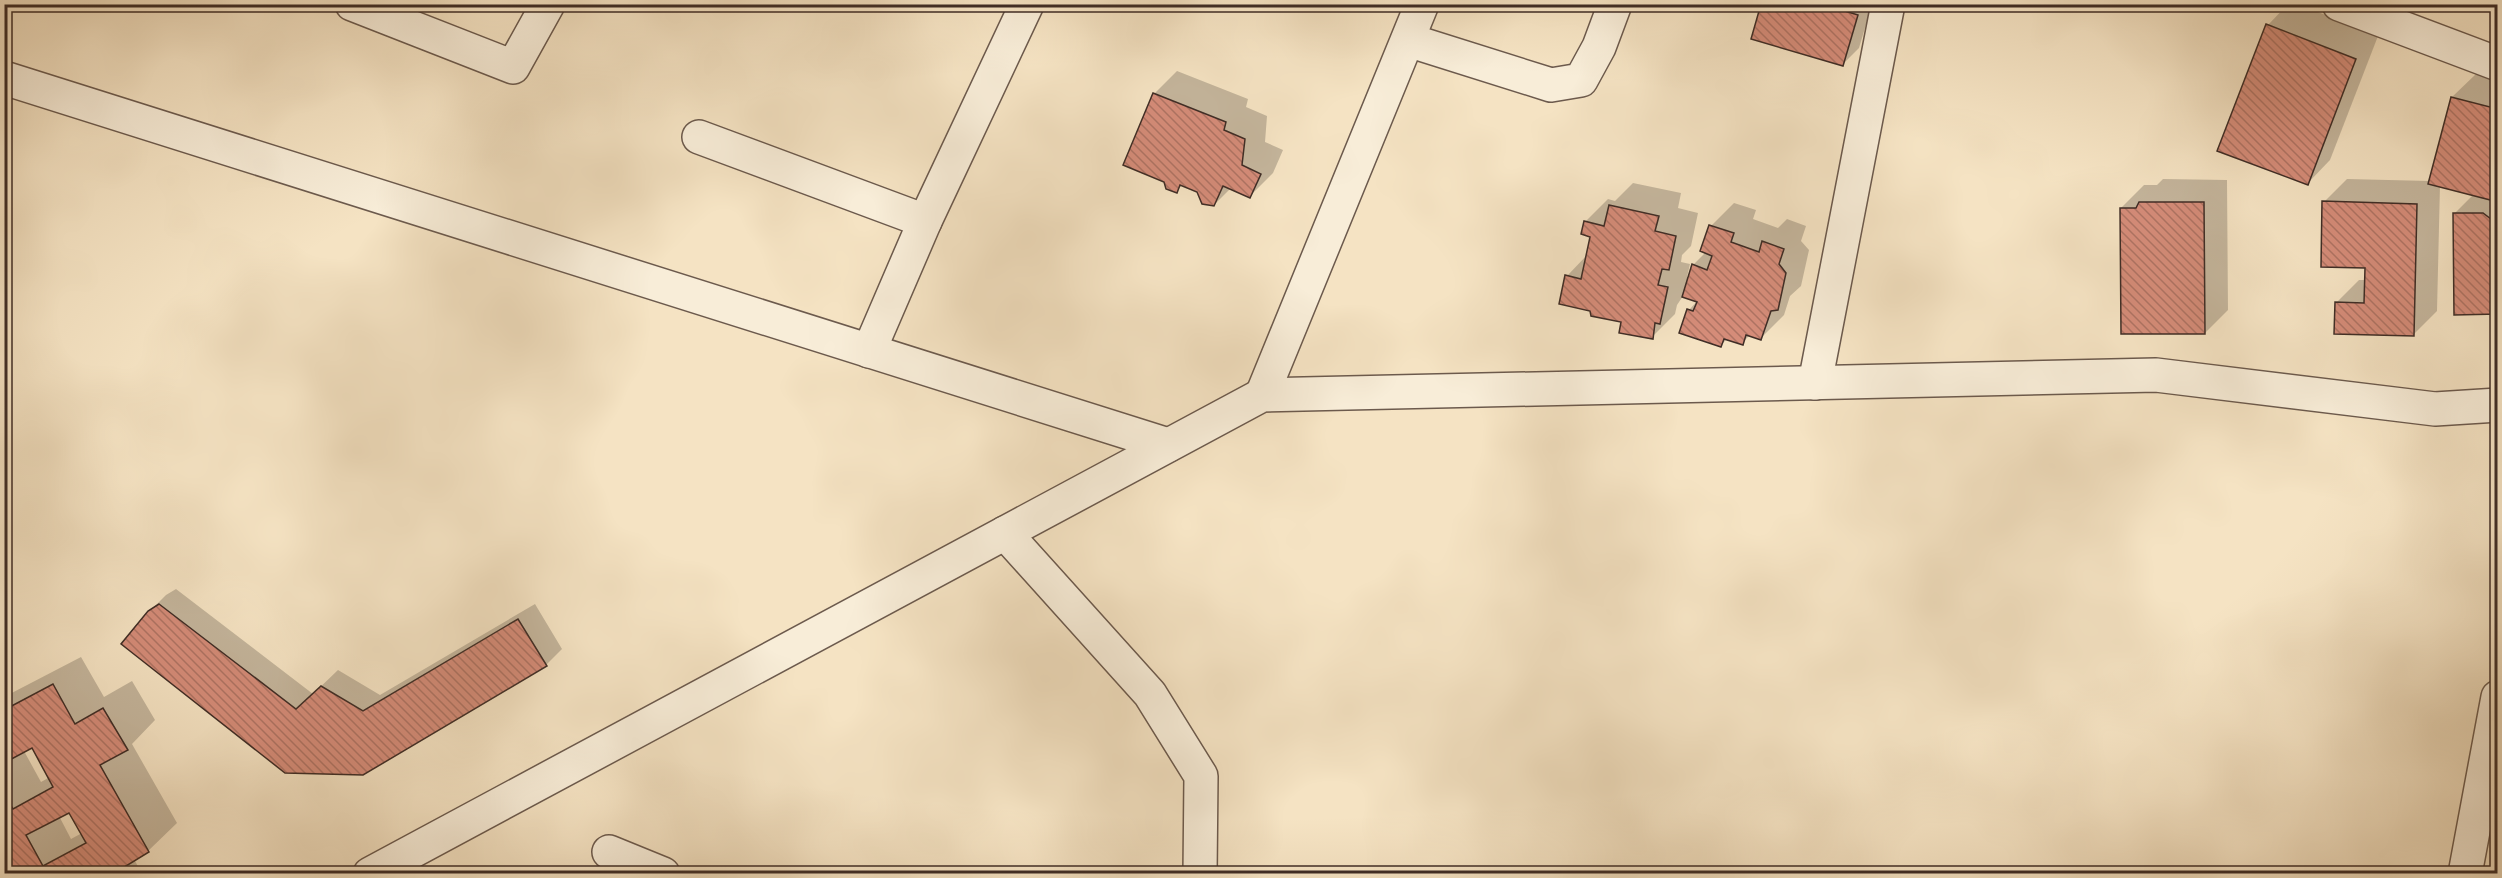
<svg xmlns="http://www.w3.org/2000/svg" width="2502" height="878" font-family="Cardo,serif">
	<defs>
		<pattern id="building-back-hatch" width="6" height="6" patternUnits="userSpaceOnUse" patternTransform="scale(1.5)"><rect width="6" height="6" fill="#d58c79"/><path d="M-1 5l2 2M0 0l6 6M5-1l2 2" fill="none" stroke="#ae7363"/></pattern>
	</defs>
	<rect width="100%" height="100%" fill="#f5e3c3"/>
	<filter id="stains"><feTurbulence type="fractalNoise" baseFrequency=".00333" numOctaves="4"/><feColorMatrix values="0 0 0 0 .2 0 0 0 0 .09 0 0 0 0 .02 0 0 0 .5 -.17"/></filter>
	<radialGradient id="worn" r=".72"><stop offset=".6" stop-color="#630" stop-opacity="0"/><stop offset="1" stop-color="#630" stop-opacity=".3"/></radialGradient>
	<g fill="#0003" fill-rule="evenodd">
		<polygon points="1762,4 1872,4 1859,48 1843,64"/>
		<polygon points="2288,4 2298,4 2378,36 2330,160 2307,184 2219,150 2268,25"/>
		<polygon points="1177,71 1248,99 1246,107 1267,116 1265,142 1283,150 1273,173 1250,196 1231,188 1214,205 1199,191 1183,184 1176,191 1154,94"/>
		<polygon points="2476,74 2498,80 2498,313 2455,213 2474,194 2440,185 2437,311 2414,334 2336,303 2359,280 2366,280 2366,267 2324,202 2347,179 2430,181 2452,97"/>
		<polygon points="2163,179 2227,180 2228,310 2205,333 2121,208 2144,185 2157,185"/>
		<polygon points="1633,183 1681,193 1678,208 1698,213 1691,246 1682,255 1681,262 1690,264 1687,277 1689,277 1693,265 1706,252 1711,226 1734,203 1756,210 1753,219 1778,228 1787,219 1806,226 1801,241 1809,250 1801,286 1790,296 1784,315 1761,338 1750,335 1742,343 1728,338 1721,345 1689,310 1698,300 1683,296 1677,305 1675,314 1652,337 1623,321 1591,310 1567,276 1588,254 1592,236 1585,222 1608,199 1615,201"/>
		<polygon points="176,589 313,694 338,670 380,695 535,604 562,649 546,665 362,773 149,612 166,595"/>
		<path d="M81,657L104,697L132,681L155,720L132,744L177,823L148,851L134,859L142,874H4V697ZM33,746L50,777L41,782L24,751ZM70,811L82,833L71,839L59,816Z"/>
	</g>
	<g fill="url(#building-back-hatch)" stroke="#3f2d26" stroke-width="1.5" fill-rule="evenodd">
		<polygon points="1761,4 1822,4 1858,15 1843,66 1751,39"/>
		<polygon points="2266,24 2356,59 2308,185 2217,151"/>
		<polygon points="1153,93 1226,122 1224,130 1245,139 1242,165 1261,174 1250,198 1223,186 1214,206 1202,204 1197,192 1180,185 1177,193 1166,189 1164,182 1123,165"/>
		<polygon points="2451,97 2498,109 2498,202 2428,184"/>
		<polygon points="2322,201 2417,204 2414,336 2334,334 2335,302 2364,303 2365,268 2321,267"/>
		<polygon points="2139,202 2204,202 2205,334 2121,334 2120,208 2136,208"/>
		<polygon points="1609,205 1659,216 1655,231 1676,236 1669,270 1662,269 1658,285 1668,287 1660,324 1655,323 1653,339 1619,333 1621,322 1591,316 1590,311 1559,304 1565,275 1581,279 1590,237 1581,234 1584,221 1604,226"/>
		<polygon points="2453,213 2483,213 2491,219 2498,219 2498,314 2454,315"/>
		<polygon points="1709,225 1734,233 1731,242 1759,252 1762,241 1784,249 1779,264 1786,273 1778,310 1771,311 1761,340 1746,335 1743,345 1724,339 1721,347 1679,333 1687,309 1693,311 1697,302 1682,297 1692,264 1707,270 1712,256 1700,251"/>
		<polygon points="159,604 296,709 321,686 363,711 518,619 547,666 363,775 285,773 121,644 148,611"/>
		<path d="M53,684L75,724L103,708L128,750L100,765L149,852L113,874H4V795L13,809L53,787L32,748L4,763V710ZM69,813L86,843L43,866L26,835Z"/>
	</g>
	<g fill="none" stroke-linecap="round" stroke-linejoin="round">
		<g stroke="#6c5a4d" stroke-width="36">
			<g id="minor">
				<polyline points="352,4 513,67 548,4"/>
				<polyline points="2339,4 2498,64"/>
				<polyline points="1408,40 1551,85 1581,80 1599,47 1615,4"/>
				<polyline points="699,137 925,221 1027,4"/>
				<polyline points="869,351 925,221"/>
				<polyline points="1815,383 1888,4"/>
				<polyline points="1262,395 1422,4"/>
				<polyline points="1005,533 1150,694 1201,776 1200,874"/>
				<polyline points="609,852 663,874"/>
				<polyline points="2465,874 2498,697"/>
			</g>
		</g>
		<g stroke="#6c5a4d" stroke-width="36">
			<g id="tertiary">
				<polyline points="4,78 1168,445"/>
				<polyline points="370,874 1262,395 2156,375 2435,409 2498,405"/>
			</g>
		</g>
		<use href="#minor" stroke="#f8edd8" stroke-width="33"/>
		<use href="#tertiary" stroke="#f8edd8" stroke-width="33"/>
	</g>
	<rect width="2502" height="878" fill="none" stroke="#f5e3c3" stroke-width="24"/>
	<rect x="6" y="6" width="2490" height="866" fill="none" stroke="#3f2d26" stroke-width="3"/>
	<rect x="12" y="12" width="2478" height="854" fill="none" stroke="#3f2d26" stroke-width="1.5"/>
	<rect width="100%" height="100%" filter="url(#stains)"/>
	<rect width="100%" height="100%" fill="url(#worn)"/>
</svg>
